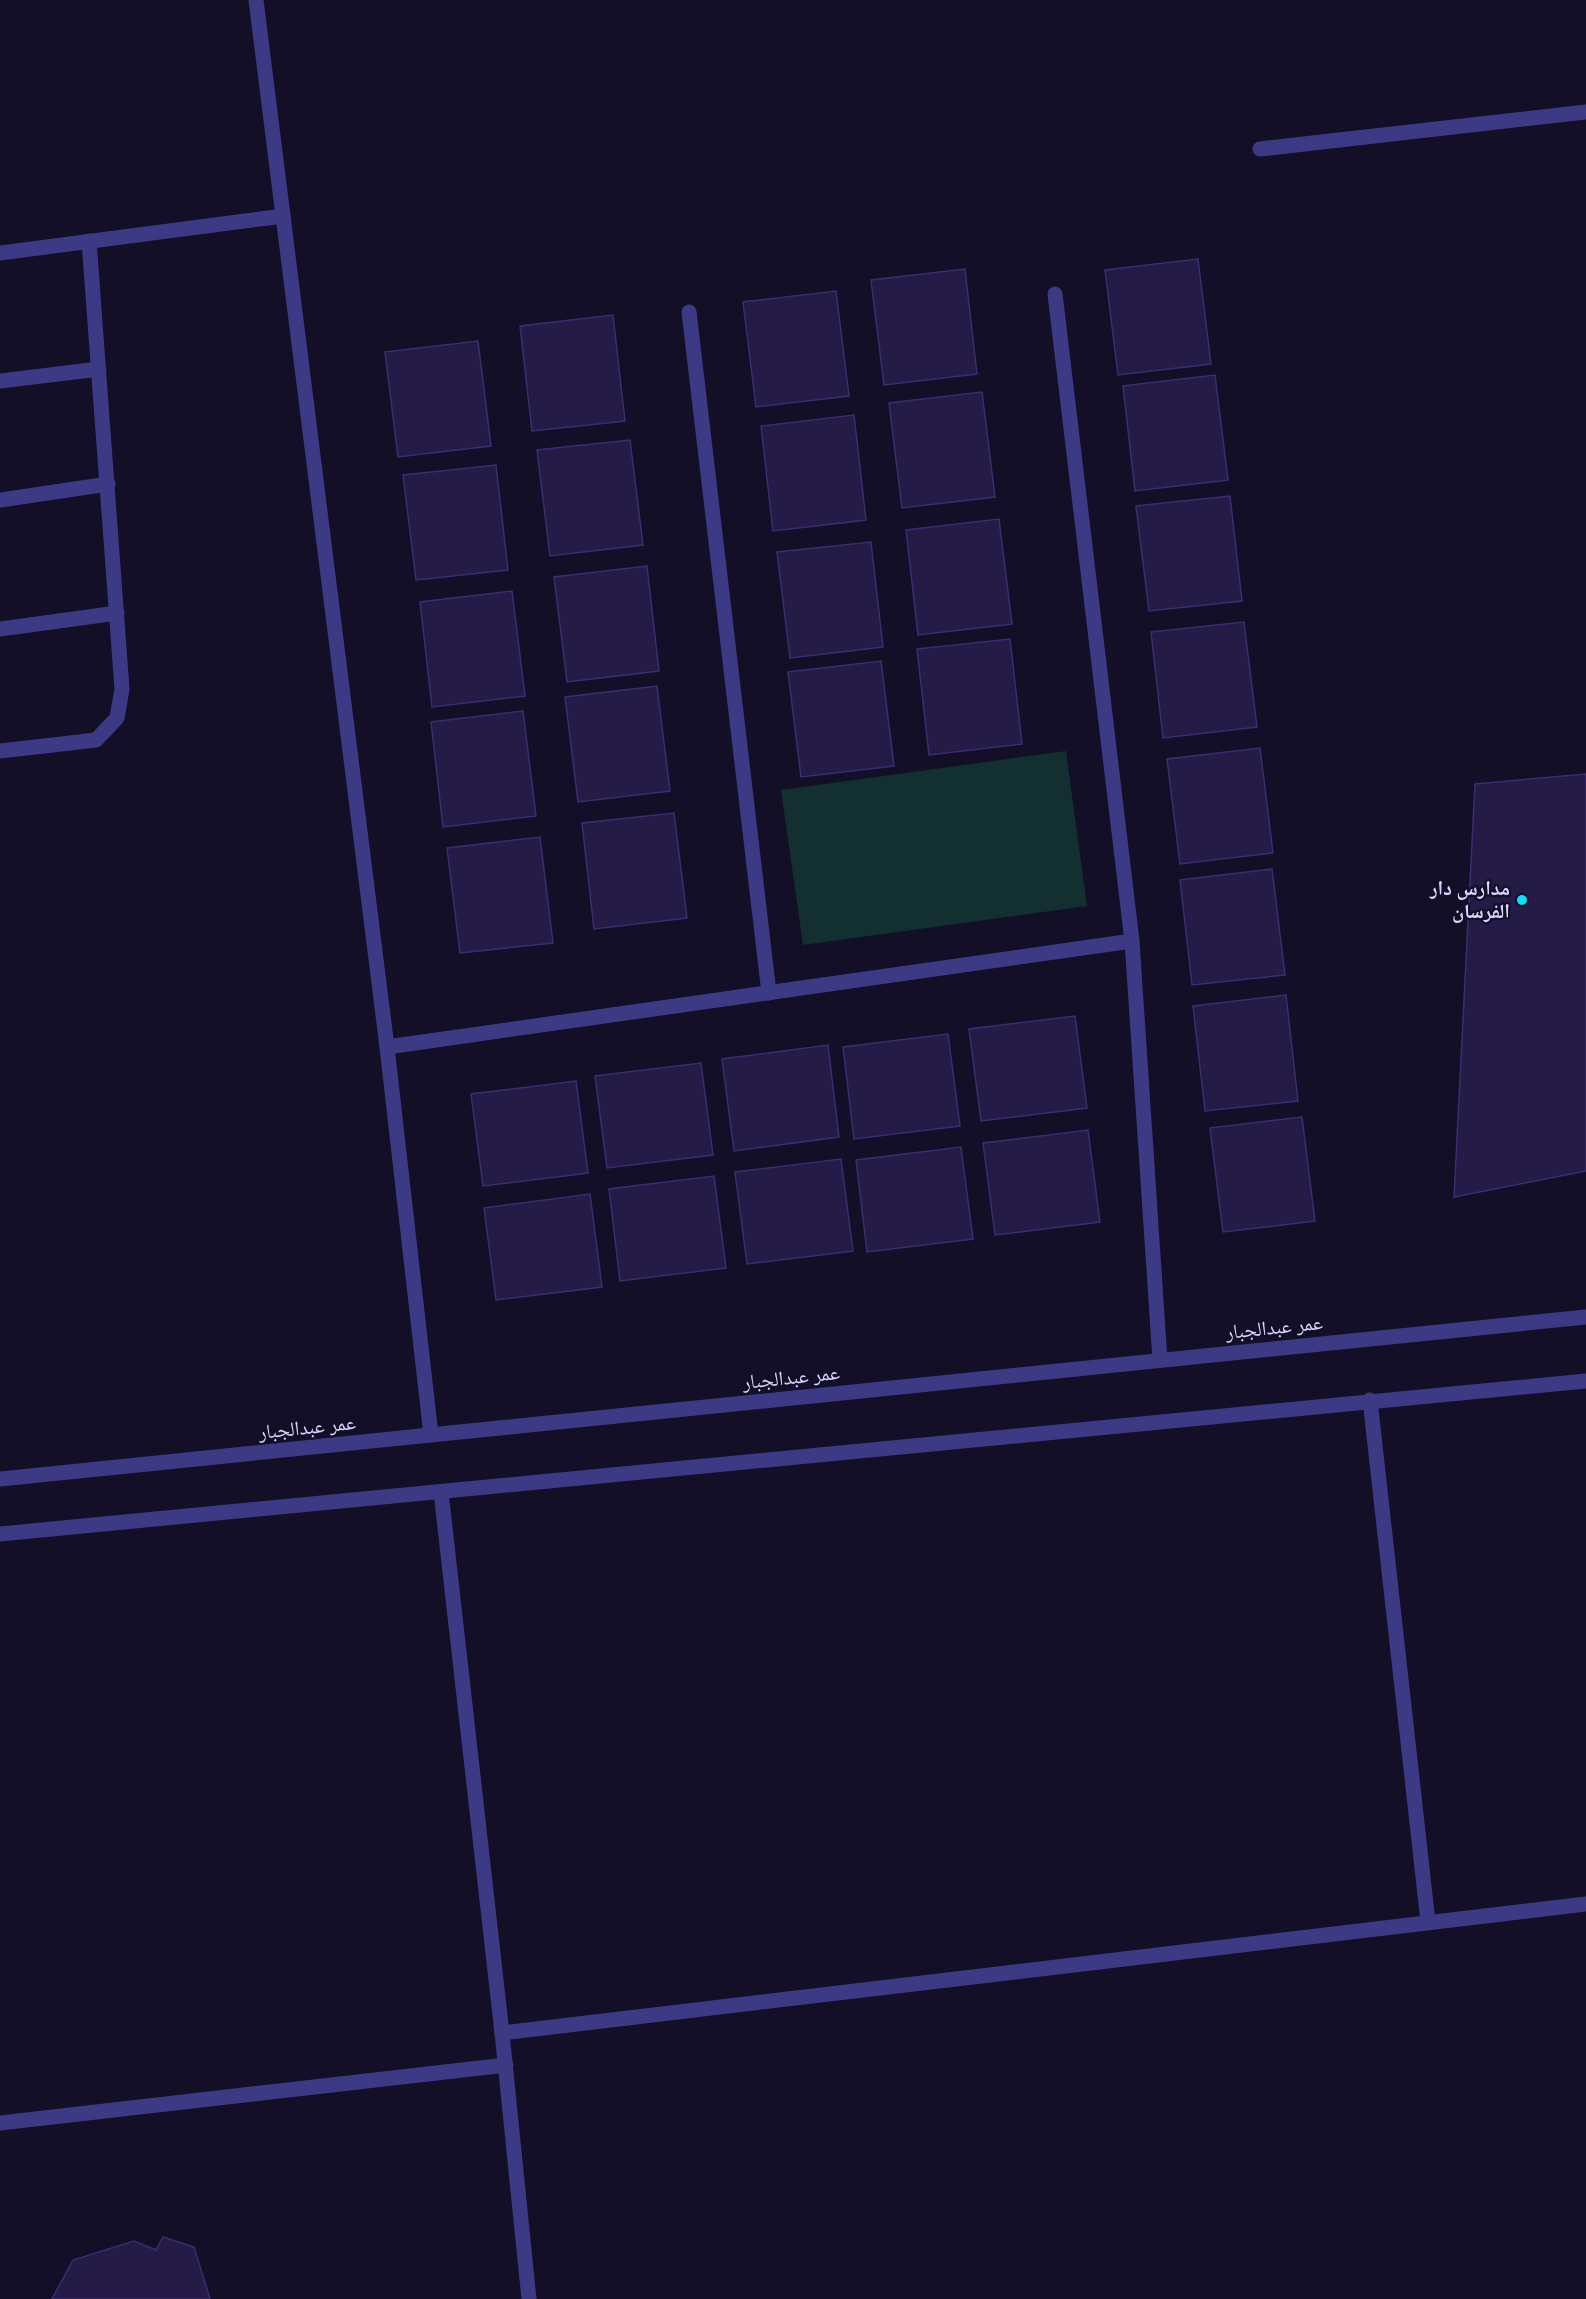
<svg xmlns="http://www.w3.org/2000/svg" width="1586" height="2299" font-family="'Public Sans','Noto Naskh Arabic',sans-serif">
	<rect width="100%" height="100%" fill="#130f26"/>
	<polygon fill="#12302f" points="1066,751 1087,906 803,945 781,790"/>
	<g fill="#241b47" stroke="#3b2d73" stroke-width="1.5">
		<polygon points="1198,259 1211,364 1118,375 1105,270"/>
		<polygon points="965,269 977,374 884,385 871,280"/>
		<polygon points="836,291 849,396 756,407 743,302"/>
		<polygon points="613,315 625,421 532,431 520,326"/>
		<polygon points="478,341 491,446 398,457 385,352"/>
		<polygon points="1215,375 1228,480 1135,491 1123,386"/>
		<polygon points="982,392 995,497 902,508 889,403"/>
		<polygon points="854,415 866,520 773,531 761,426"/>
		<polygon points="630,440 643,545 550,556 537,450"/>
		<polygon points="496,465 508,570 416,580 403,475"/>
		<polygon points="1230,496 1242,601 1149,611 1136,506"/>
		<polygon points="999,519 1012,624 918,635 906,530"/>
		<polygon points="871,542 883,647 790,658 777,552"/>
		<polygon points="647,566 659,671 567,682 554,577"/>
		<polygon points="512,591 525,696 432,707 420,602"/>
		<polygon points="1244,622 1257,727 1163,738 1151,632"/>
		<polygon points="1010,639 1022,744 929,755 917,649"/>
		<polygon points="881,661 894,766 801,777 788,672"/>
		<polygon points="657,686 670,791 578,802 565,697"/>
		<polygon points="523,711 536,816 443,827 431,722"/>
		<polygon points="1260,748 1273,853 1180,864 1167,759"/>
		<polygon points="1586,774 1586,1171 1454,1197 1475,784"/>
		<polygon points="674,813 687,918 594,929 582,823"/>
		<polygon points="540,837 553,943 460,953 447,848"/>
		<polygon points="1272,869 1285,975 1192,985 1180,880"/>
		<polygon points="1286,995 1298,1101 1205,1111 1193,1006"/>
		<polygon points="1075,1016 1087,1108 981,1121 969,1029"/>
		<polygon points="948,1034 960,1126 854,1139 843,1047"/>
		<polygon points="828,1045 839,1137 734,1151 722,1059"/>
		<polygon points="701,1063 713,1155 607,1168 595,1076"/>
		<polygon points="576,1081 588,1173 483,1186 471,1094"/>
		<polygon points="1302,1117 1315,1221 1223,1232 1210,1128"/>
		<polygon points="1088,1130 1100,1222 995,1235 983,1143"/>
		<polygon points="961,1147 973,1239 867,1252 856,1160"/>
		<polygon points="841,1159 853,1251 747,1264 735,1172"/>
		<polygon points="714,1176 726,1268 620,1281 609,1189"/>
		<polygon points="590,1194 602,1287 496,1300 484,1208"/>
		<polygon points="163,2237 194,2247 210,2299 52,2299 73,2260 134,2241 156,2250"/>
	</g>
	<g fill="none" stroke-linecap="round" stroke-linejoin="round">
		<g stroke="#3d3a85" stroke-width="15">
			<polyline points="0,253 283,216"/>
			<polyline points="1055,294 1132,941 1160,1360"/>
			<polyline points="689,312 769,993"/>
			<polyline points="0,381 99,369"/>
			<polyline points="0,500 108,484"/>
			<polyline points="0,629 117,613"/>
			<polyline points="0,751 96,740 117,718 122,689 89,241"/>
			<polyline points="387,1047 1132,941"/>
		</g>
		<g stroke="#3d3a85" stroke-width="15">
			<polyline points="256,0 387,1047 431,1435"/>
			<polyline points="1260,149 1586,112"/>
			<polyline points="1370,1400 1428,1922"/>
			<polyline points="0,1479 1586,1317"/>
			<polyline points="441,1492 502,2033 529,2299"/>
			<polyline points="0,1534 1586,1381"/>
			<polyline points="502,2033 1586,1904"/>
			<polyline points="0,2123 506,2065"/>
		</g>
	</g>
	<circle fill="#00e5ff" stroke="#130f26" stroke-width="2" cx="1522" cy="900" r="6"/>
	<g text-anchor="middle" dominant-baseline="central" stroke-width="4.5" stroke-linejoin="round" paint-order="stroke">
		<g font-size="20" font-weight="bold" fill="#d9d4ff" stroke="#130f26" text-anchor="end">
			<text x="1510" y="888">مدارس دار<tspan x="1510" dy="23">الفرسان</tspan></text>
		</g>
		<g font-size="20" fill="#d9d4ff" stroke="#130f26">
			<text transform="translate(1274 1327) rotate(-6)">عمر عبدالجبار</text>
			<text transform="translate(791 1377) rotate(-6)">عمر عبدالجبار</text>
			<text transform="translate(307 1427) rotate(-6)">عمر عبدالجبار</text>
		</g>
	</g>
</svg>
